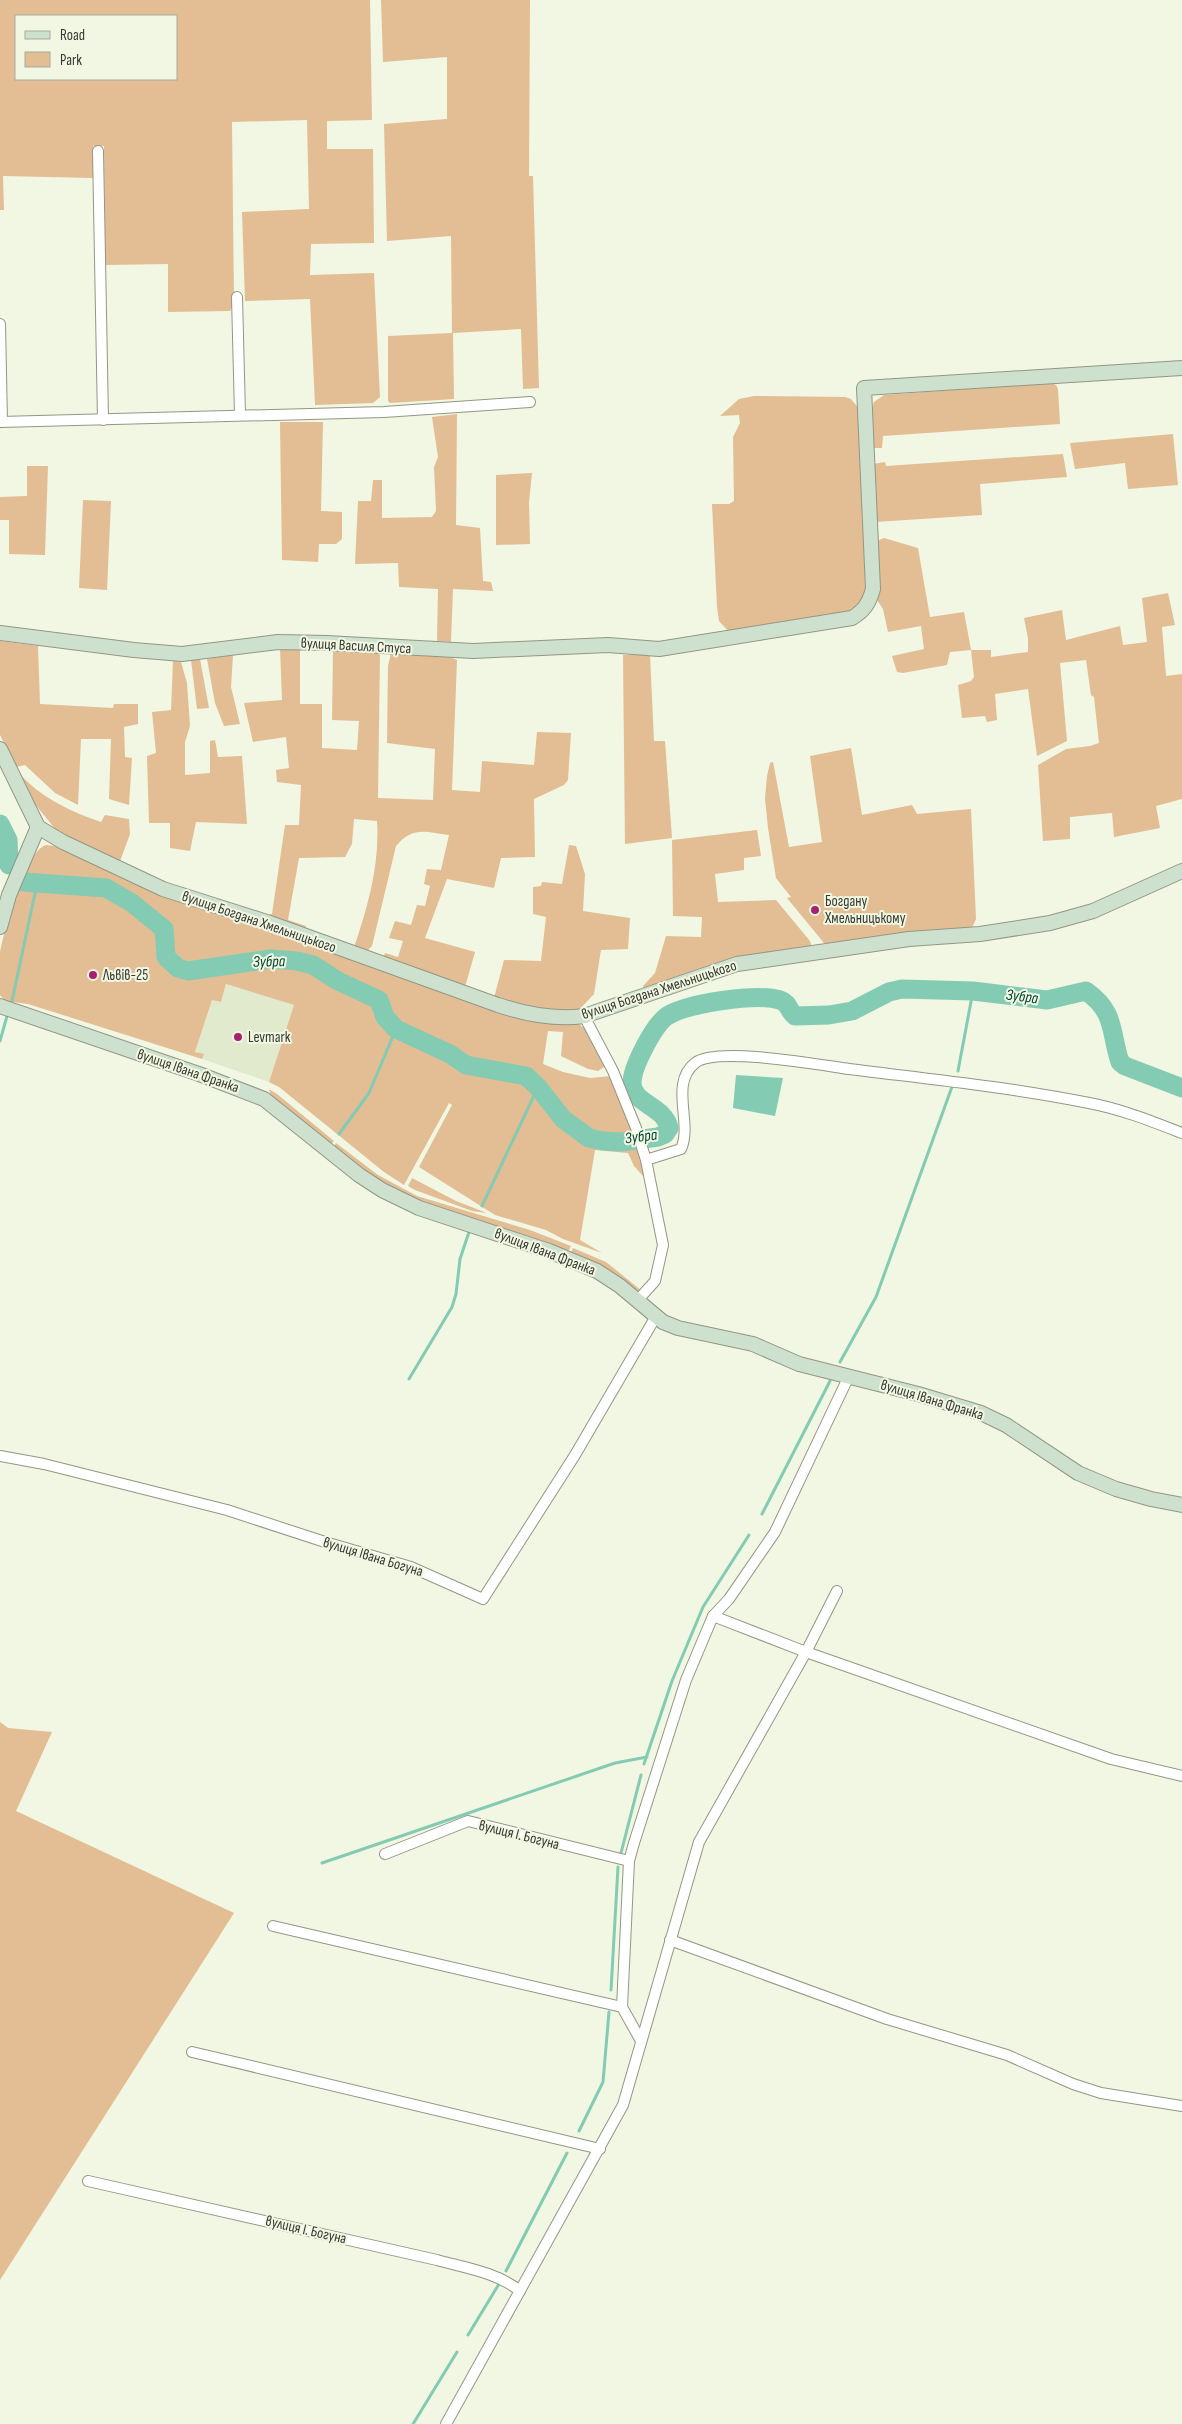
<svg xmlns="http://www.w3.org/2000/svg" width="1182" height="2424" font-family="'Sofia Sans Condensed',sans-serif">
	<rect width="100%" height="100%" fill="#f1f7e2"/>
	<polygon fill="#e2eace" points="226,984 294,1005 269,1082 202,1059 203,1054 195,1052 212,1000 221,1002"/>
	<g fill="#e3bd94" fill-rule="evenodd">
		<path d="M0,0H370L372,120L327,121V149H373L374,243L311,244L310,275L374,273L380,397L373,403L315,405L310,299L245,301L242,212L309,209L307,120L232,122L234,304L230,311L168,312V264L105,265L104,146H93V178L3,176L4,210H0ZM16,16H176V79H16Z"/>
		<polygon points="381,0 530,0 529,176 533,176 539,388 523,389 521,329 453,333 454,399 390,403 388,401 388,336 452,333 451,236 387,241 384,124 447,119 447,57 383,62"/>
		<polygon points="1051,383 1056,385 1058,389 1060,424 883,436 882,448 873,448 872,408 874,402 884,395"/>
		<polygon points="754,396 845,397 851,399 859,409 867,582 865,597 850,613 730,633 719,621 717,607 712,504 729,504 734,501 733,437 740,423 739,415 720,416 739,399"/>
		<polygon points="457,414 456,525 480,528 483,581 491,582 493,591 453,589 451,642 437,641 438,589 399,587 398,563 355,564 358,501 371,501 373,480 382,480 382,518 432,517 436,511 434,467 438,457 432,417"/>
		<polygon points="280,422 323,422 321,511 342,512 342,539 336,544 319,544 318,562 282,560"/>
		<polygon points="1173,434 1178,485 1128,489 1125,463 1075,469 1070,443"/>
		<polygon points="1063,454 1067,477 980,484 982,515 876,522 873,464 885,462 886,466"/>
		<polygon points="27,466 48,466 45,555 9,554 9,520 0,520 0,497 27,496"/>
		<polygon points="532,473 529,502 530,544 496,545 496,475"/>
		<polygon points="83,500 111,501 107,590 79,588"/>
		<polygon points="884,538 918,548 930,617 964,612 971,650 991,650 991,657 1028,652 1028,638 1024,618 1062,610 1066,640 1120,626 1123,645 1147,642 1142,598 1168,593 1175,625 1162,627 1166,676 1182,674 1182,799 1156,806 1160,828 1114,837 1112,813 1070,817 1070,839 1043,841 1038,765 1066,749 1090,746 1099,743 1094,697 1091,695 1086,660 1060,663 1067,741 1037,756 1028,689 995,694 997,720 987,722 985,716 962,718 958,685 971,681 974,677 971,650 950,652 947,665 903,673 897,672 892,656 924,649 921,626 888,632 883,609 877,600 877,541"/>
		<polygon points="0,641 38,646 40,704 113,708 114,704 138,704 138,724 124,727 125,757 132,758 129,805 109,799 111,739 81,739 78,805 55,793 25,765 16,767 0,735"/>
		<path d="M280,648H300V704H322V748L357,750L359,721L332,720L333,652L336,649L378,653L380,655L378,798L433,800L435,749L387,743L388,666L391,653L448,656L457,660L452,790L480,792L482,761L534,765L537,732L571,733L568,780L564,785L534,799L535,857L501,858L494,888L447,879L425,938L475,952L465,987L383,959L385,953L398,957L403,941L389,938L395,921L411,925L417,905L425,906L430,886L424,884L427,869L441,870L449,835C425,832 413,826 396,846L372,946L367,951L354,947C368,907 380,863 377,821L354,819L352,844L345,857L299,858L288,920L306,926L305,930L269,917V914H272L285,825H299L301,785L277,782L276,770L289,768L286,737L253,742L244,703L282,700Z"/>
		<polygon points="233,655 231,687 240,724 224,726 215,703 207,659"/>
		<polygon points="623,655 650,655 654,741 665,741 672,838 625,844"/>
		<polygon points="200,659 209,708 197,709 191,660"/>
		<polygon points="173,661 181,662 187,683 190,726 185,742 185,775 210,773 210,741 215,740 218,757 242,756 247,824 196,822 190,851 170,848 170,823 149,823 147,756 156,753 152,712 171,710"/>
		<polygon points="851,748 862,815 912,805 917,814 971,809 976,919 972,928 832,945 824,943 787,898 791,897 776,878 768,828 765,798 767,776 770,763 773,762 789,847 822,842 810,756"/>
		<path d="M20,774C41,798 72,812 101,822L105,815L129,819L130,834L119,864L60,835L35,804Z"/>
		<polygon points="757,830 761,856 744,858 744,870 715,874 718,902 776,900 810,941 812,947 646,990 643,986 655,973 666,936 701,937 702,917 673,916 672,840"/>
		<path d="M46,845L54,846L282,932L495,1010L499,1013L576,1022L584,1028L605,1064L604,1067L598,1071L588,1069L561,1056L563,1032L548,1031L543,1064L563,1072L590,1078L611,1076L639,1143L647,1173L644,1177L634,1166L628,1153L595,1150L580,1240L602,1253L563,1239L546,1230L495,1215L419,1167L452,1105L449,1103L404,1185L384,1172L279,1087L269,1082L294,1005L226,984L221,1002L212,1000L195,1052L204,1054L202,1059L28,1004L5,1001L0,995C0,982 0,966 0,953C4,931 25,851 46,845Z"/>
		<polygon points="569,845 576,846 585,874 583,911 630,918 628,949 601,950 594,994 578,1011 565,1013 514,1005 494,998 504,960 541,961 546,917 533,914 533,887 541,886 542,882 562,884"/>
		<polygon points="269,1089 277,1094 334,1141 329,1146 323,1137 271,1097"/>
		<polygon points="336,1143 378,1175 417,1196 530,1230 571,1246 568,1252 528,1236 415,1201 395,1191 332,1149"/>
		<polygon points="412,1178 456,1201 487,1213 472,1211 415,1190 408,1186"/>
		<polygon points="573,1248 606,1262 642,1291 635,1289 624,1281 571,1253"/>
		<polygon points="0,1722 8,1728 52,1732 16,1811 234,1913 0,2280"/>
	</g>
	<polygon fill="#83cbb2" points="736,1075 783,1078 775,1116 733,1108"/>
	<g fill="none" stroke-linecap="round" stroke-linejoin="round">
		<g stroke="#83cbb2" stroke-width="3">
			<polyline points="12,1001 37,884"/>
			<polyline points="0,1041 7,1016"/>
			<polyline points="958,1071 973,991"/>
			<polyline points="339,1134 369,1093 396,1029"/>
			<polyline points="482,1206 538,1087"/>
			<polyline points="840,1362 876,1297 953,1084"/>
			<polyline points="409,1379 452,1307 456,1294 460,1259 469,1232"/>
			<polyline points="762,1514 830,1381"/>
			<polyline points="644,1764 672,1681 703,1607 749,1535"/>
			<polyline points="621,1853 641,1775"/>
			<polyline points="322,1863 615,1763 647,1757"/>
			<polyline points="611,1990 618,1867"/>
			<polyline points="579,2131 603,2082 609,2012"/>
			<polyline points="506,2271 567,2153"/>
			<polyline points="468,2335 499,2284"/>
			<polyline points="413,2424 457,2352"/>
		</g>
		<g stroke="#83cbb2" stroke-width="19">
			<polyline points="0,824 8,840 9,865"/>
			<path d="M24,882L106,888L132,903L164,929L166,957L178,968L188,971L271,959L297,961L313,965L338,981L379,1000L385,1017L396,1029L450,1054L466,1065L526,1076L538,1087L563,1119L589,1138L603,1141L621,1142L658,1137L665,1134L669,1128C665,1106 632,1104 632,1083C632,1067 654,1025 667,1016C689,1003 755,993 780,1000C790,1003 788,1011 795,1016L829,1015L852,1011L889,992L902,989L973,991L1047,1000L1086,991C1116,1012 1110,1032 1120,1062L1125,1066L1182,1088"/>
		</g>
		<g stroke="#929784" stroke-width="12">
			<g id="street">
				<polyline points="98,151 103,420"/>
				<polyline points="237,297 240,415"/>
				<polyline points="0,324 2,422"/>
				<polyline points="0,422 384,412 530,402"/>
				<polyline points="584,1016 613,1071 636,1128 646,1160 663,1245 655,1281 637,1301"/>
				<path d="M646,1160L681,1149C693,1123 669,1084 695,1063C716,1046 820,1065 849,1069C929,1079 1009,1087 1089,1103C1121,1109 1151,1121 1182,1133"/>
				<polyline points="0,1456 44,1464 227,1510 325,1542 411,1567 483,1599 575,1455 655,1318"/>
				<polyline points="713,1616 806,1652 1111,1759 1182,1776"/>
				<polyline points="385,1854 468,1821 629,1861"/>
				<polyline points="273,1926 622,2007"/>
				<polyline points="670,1940 887,2019 1007,2055 1073,2084 1101,2093 1182,2106"/>
				<polyline points="641,2041 622,2007 629,1861 634,1843 686,1680 713,1616 729,1599 775,1532 849,1376"/>
				<polyline points="192,2052 600,2149"/>
				<path d="M88,2181L437,2260C466,2268 496,2272 520,2291"/>
				<polyline points="446,2424 623,2105 699,1842 806,1652 837,1591"/>
			</g>
		</g>
		<g stroke="#929784" stroke-width="16">
			<g id="secondary">
				<path d="M0,633L134,650L182,654L278,642L327,643L473,651L608,645L659,649L852,618C865,610 869,603 873,589L864,388L1182,368"/>
				<path d="M0,749L38,827L63,842L163,889L270,923L498,1005C525,1014 555,1020 584,1016L737,964L909,939L980,934L1050,923L1093,911L1182,871"/>
				<polyline points="0,927 9,895 38,827"/>
				<polyline points="0,1006 199,1074 264,1099 359,1175 382,1190 419,1208 549,1251 597,1271 620,1286 663,1322 678,1328 753,1344 799,1364 918,1394 981,1413 1006,1425 1078,1473 1116,1489 1151,1499 1182,1505"/>
			</g>
		</g>
		<use href="#street" stroke="#fff" stroke-width="10"/>
		<use href="#secondary" stroke="#cee1cf" stroke-width="14"/>
	</g>
	<g fill="#a6216e" stroke="#f1f7e2" stroke-width="2">
		<circle cx="815" cy="910" r="5"/>
		<circle cx="93" cy="975" r="5"/>
		<circle cx="238" cy="1037" r="5"/>
	</g>
	<g text-anchor="middle" dominant-baseline="central" stroke-width="4" stroke-linejoin="round" paint-order="stroke">
		<g font-size="15" fill="#373931" stroke="#f1f7e2">
			<text transform="translate(356 646) rotate(3)">вулиця Василя Стуса</text>
			<text transform="translate(259 922) rotate(19)">вулиця Богдана Хмельницького</text>
			<text transform="translate(659 990) rotate(-18)">вулиця Богдана Хмельницького</text>
			<text transform="translate(188 1071) rotate(19)">вулиця Івана Франка</text>
			<text transform="translate(545 1252) rotate(21)">вулиця Івана Франка</text>
			<text transform="translate(932 1400) rotate(17)">вулиця Івана Франка</text>
			<text transform="translate(373 1557) rotate(17)">вулиця Івана Богуна</text>
			<text transform="translate(519 1835) rotate(14)">вулиця І. Богуна</text>
			<text transform="translate(306 2230) rotate(13)">вулиця І. Богуна</text>
		</g>
		<g font-size="15" fill="#373931" stroke="#f1f7e2" text-anchor="start">
			<text x="825" y="901">Богдану<tspan x="825" dy="17">Хмельницькому</tspan></text>
			<text x="103" y="975">Львів-25</text>
			<text x="248" y="1037">Levmark</text>
		</g>
		<g font-size="16" font-style="italic" fill="#014333" stroke="#f1f7e2">
			<text transform="translate(269 962) rotate(-1)">Зубра</text>
			<text transform="translate(1022 997) rotate(7)">Зубра</text>
			<text transform="translate(641 1137) rotate(-7)">Зубра</text>
		</g>
	</g>
	<rect x="15" y="15" width="162" height="65" fill="#f1f7e2" stroke="#a7ab9b"/>
	<rect x="25" y="31" width="25" height="8" fill="#cee1cf" stroke="#a7ab9b"/>
	<text x="60" y="40" font-size="15" fill="#373931">Road</text>
	<rect x="25" y="52" width="25" height="15" fill="#e3bd94" stroke="#a7ab9b"/>
	<text x="60" y="65" font-size="15" fill="#373931">Park</text>
</svg>
